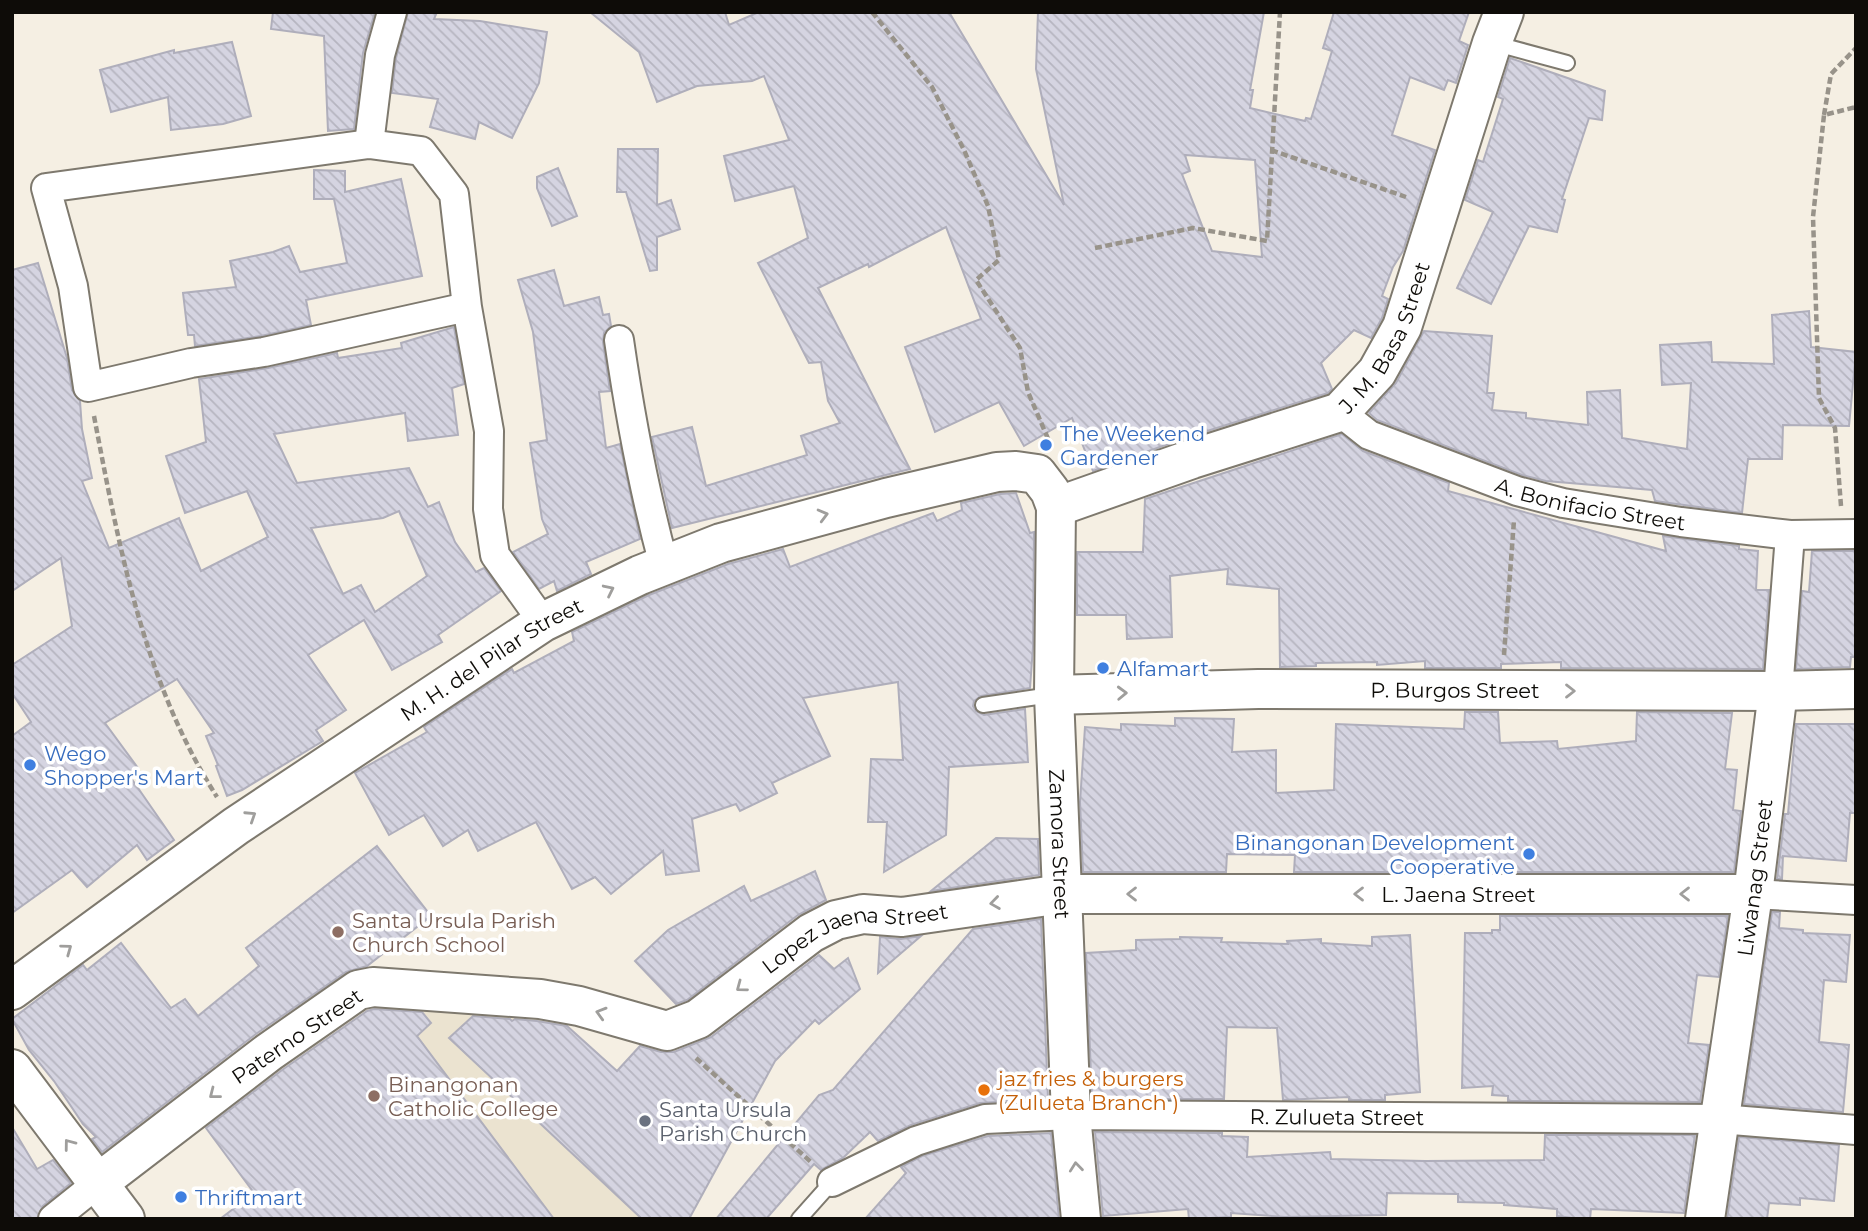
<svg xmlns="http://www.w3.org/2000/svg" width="1868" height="1231" font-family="Montserrat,sans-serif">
	<defs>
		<pattern id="building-back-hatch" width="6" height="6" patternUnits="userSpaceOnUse" patternTransform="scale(1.75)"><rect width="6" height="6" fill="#d5d4e1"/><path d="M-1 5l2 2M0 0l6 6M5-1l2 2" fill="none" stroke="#b6b5c0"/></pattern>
	</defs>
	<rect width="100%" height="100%" fill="#f5efe3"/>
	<polygon fill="#ebe3d0" points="539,1002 480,1067 642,1219 273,1219 203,1124 270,1068 372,1003"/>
	<g fill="url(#building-back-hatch)" stroke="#afaebb" stroke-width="2" fill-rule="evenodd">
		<polygon points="273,12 375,12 363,53 354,129 328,131 324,36 271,29"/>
		<polygon points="408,12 437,12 434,19 480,21 547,32 539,83 512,138 479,122 475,139 430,127 438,99 392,93 396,58"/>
		<path d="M590,12H725L729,25L759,12H949L1064,205L1036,69L1038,12H1264L1250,90H1253L1250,108L1305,121L1306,118L1311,119L1332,51L1323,48L1334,12H1469L1459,41L1468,45L1456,83L1448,80L1444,90L1410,77L1392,135L1435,150L1403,251L1393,267L1382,296L1388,299L1382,318L1371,338L1354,330L1321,363L1332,389L1328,393L1185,438L1093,471L1072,418L1024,446L999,402L935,432L905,347L981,319L946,227L869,267L868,264L818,288L910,469L672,528L652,437L692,427L706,486L807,455L801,436L840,423L828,401L821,362L809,363L758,263L808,238L794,186L735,201L724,156L789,140L764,76L752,81L697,86L657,102L639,52ZM1185,155L1255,160L1262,257L1212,251L1182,174L1190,171Z"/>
		<polygon points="232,42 251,116 223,124 171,130 168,97 111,112 100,70 174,50 174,53"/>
		<polygon points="1510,58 1605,91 1602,120 1589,118 1562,199 1565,200 1557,232 1529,226 1491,304 1457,288 1493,212 1465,200 1478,160 1483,162 1503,99 1498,97"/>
		<polygon points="618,149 658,149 657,205 671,200 680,229 657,237 657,270 650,271 626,192 617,192"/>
		<polygon points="558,168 577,216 552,226 537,188 537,177"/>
		<polygon points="314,170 345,171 345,192 401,179 422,276 306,300 311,325 261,336 195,346 194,335 188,335 183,293 236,287 230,261 273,252 289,246 300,272 347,263 334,199 314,199"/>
		<path d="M38,263L67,358L72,390L80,401L82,429L92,478L82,481L109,548L179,518L201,571L268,537L247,491L185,513L166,456L206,442L199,379L268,368L337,353L338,358L402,348L401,343L454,327L464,384L452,388L458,435L408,441L405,413L274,434L297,483L409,468L428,507L439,502L455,542L476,572L484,568L501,591L438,635L442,642L392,670L364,620L308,655L346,710L316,730L323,741L242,790L227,796L216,766L218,765L206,736L214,733L177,679L105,723L138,768L129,775L174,840L147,860L137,845L87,887L72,870L12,913V736L31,722L12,693V665L72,626L61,558L12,591V270ZM399,511L427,576L375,612L361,585L343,594L311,528L383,518Z"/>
		<polygon points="554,270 564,306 599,297 603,315 609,314 611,326 604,333 603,342 610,391 599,392 606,448 620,444 640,539 586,562 591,574 557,591 554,581 539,589 513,552 548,534 542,519 530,443 547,440 533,332 518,280"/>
		<polygon points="1809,311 1811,347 1856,352 1849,426 1783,425 1782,459 1748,459 1742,513 1655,501 1652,490 1546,481 1522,475 1377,420 1369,413 1396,383 1424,331 1492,336 1487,393 1494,393 1492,410 1526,413 1526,418 1588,425 1587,392 1620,390 1622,438 1687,449 1691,383 1662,385 1660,345 1711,342 1712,362 1774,364 1772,315"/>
		<polygon points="1342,434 1363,451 1449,483 1448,491 1666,551 1663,536 1739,546 1739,549 1758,551 1756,590 1769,590 1763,669 1561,668 1561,662 1501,664 1501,668 1425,668 1425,661 1377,665 1377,662 1316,663 1316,666 1280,667 1279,589 1227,584 1228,569 1170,576 1172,637 1127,639 1126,615 1077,615 1077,552 1143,552 1145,499"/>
		<polygon points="1016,493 1030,533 1034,532 1033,647 1030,688 981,696 974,701 973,706 976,711 984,715 1025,709 1028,762 949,767 946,835 884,872 887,822 868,822 871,759 903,760 898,682 803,698 830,756 772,783 777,793 740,811 736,804 692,819 699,871 666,875 663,851 611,894 595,877 572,889 536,822 478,851 468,830 443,846 424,815 389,835 355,773 427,732 424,727 512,669 514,673 574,641 572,632 649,595 728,564 783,549 790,567 933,513 937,521 962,510 961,503 1000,494"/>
		<polygon points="1812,551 1856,551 1856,657 1851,657 1850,667 1796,669 1802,591 1809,592"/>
		<polygon points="1465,712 1498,712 1500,743 1557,741 1558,749 1636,741 1637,712 1732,713 1725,769 1737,770 1733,810 1741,811 1734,872 1294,872 1295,855 1227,854 1226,872 1083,872 1080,802 1085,727 1121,730 1121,724 1175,726 1175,718 1234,719 1232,752 1276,750 1276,793 1334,790 1336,724 1464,729"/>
		<polygon points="1796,724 1856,724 1856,813 1850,813 1846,861 1783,856 1782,879 1777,879 1785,814 1788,814"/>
		<polygon points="996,838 1038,839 1039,875 931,891"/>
		<polygon points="377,846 431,916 367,966 346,972 256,1034 102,1152 92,1139 96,1137 83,1124 54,1081 29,1050 12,1019 83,965 87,970 121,943 171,1008 185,999 198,1016 259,966 246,948"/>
		<polygon points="815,871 826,900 798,915 687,1000 676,1004 635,961 668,930 744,886 751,901"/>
		<polygon points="1772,912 1780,912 1779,928 1803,930 1803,933 1850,935 1846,982 1824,980 1819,1042 1849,1045 1843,1112 1744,1104"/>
		<polygon points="1500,916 1728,916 1719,977 1697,975 1688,1043 1709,1045 1700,1102 1508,1101 1508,1096 1492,1095 1493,1086 1462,1088 1465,933 1492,933 1492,930 1500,930"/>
		<polygon points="1041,919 1048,1099 980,1103 911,1125 878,1141 870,1132 843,1158 821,1170 814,1164 766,1219 716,1219 819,1095 833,1090 973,929"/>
		<polygon points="1410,935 1420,1092 1385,1095 1385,1100 1349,1100 1349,1097 1283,1100 1277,1028 1227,1027 1224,1099 1092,1099 1086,953 1136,950 1136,940 1180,939 1180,937 1222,938 1221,942 1288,944 1287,941 1321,939 1321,943 1372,946 1372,937"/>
		<polygon points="921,936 878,973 880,937 901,939"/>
		<polygon points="819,955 834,969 848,958 860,989 819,1024 815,1020 775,1061 689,1219 642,1219 449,1038 473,1016 510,1019 512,1021 515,1019 537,1021 567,1026 617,1071 640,1046 661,1052 674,1052 711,1037"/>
		<polygon points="374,1009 422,1012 431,1023 417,1036 554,1219 220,1219 254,1193 206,1128 282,1070 367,1011"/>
		<polygon points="12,1127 37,1169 53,1160 71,1183 43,1206 37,1219 12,1219"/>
		<polygon points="1095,1132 1222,1133 1222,1136 1248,1137 1247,1157 1330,1152 1331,1159 1425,1161 1544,1160 1545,1135 1695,1135 1684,1213 1591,1209 1590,1219 1581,1219 1557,1216 1557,1209 1504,1205 1504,1203 1458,1202 1458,1194 1387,1193 1386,1215 1285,1217 1231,1213 1231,1217 1189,1219 1188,1209 1103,1216"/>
		<polygon points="1051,1133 1059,1219 865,1219 906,1173 901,1167 922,1156 988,1136"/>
		<polygon points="1739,1137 1839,1145 1834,1201 1800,1198 1800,1205 1769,1203 1767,1219 1727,1219"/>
	</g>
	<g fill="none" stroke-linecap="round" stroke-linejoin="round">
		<g stroke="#7e796e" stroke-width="18">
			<g id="lane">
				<polyline points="1493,43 1567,63"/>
				<polyline points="983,705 1051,695"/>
				<polyline points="799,1219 832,1182"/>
			</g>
		</g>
		<g stroke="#7e796e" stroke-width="32">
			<g id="street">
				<polyline points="369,144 380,55 392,12"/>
				<polyline points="467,307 264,352 191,363 88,387 73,286 46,188 369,144 421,151 454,194 467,307 489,431 488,509 495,555 543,622"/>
				<path d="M619,340C630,416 644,491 664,565"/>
				<path id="s1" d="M1340,412L1369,435L1517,491L1563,503L1681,522L1790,535L1856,534"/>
				<polyline points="1778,691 1790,535"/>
				<polyline points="1753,894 1856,900"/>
				<path id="s2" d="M832,1182L916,1141L985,1119L1071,1115L1720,1119L1856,1130"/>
				<polyline points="53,1219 98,1183"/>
			</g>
		</g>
		<g stroke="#7e796e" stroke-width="42">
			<g id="secondary">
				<path id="s3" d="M1056,507L1192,459L1340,412L1377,372L1402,327L1492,43L1504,12"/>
				<path id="s4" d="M1054,695L1258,689L1778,691L1856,689"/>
				<path id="s5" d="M12,990L236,826L543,622L640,575L721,543L886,498L997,472L1016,471L1037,474L1050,491L1056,507L1054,695L1071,1115L1081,1219"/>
				<polyline points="12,1069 125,1219"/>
				<path id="s6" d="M98,1183L269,1052L358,990L373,987L540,999L579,1006L667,1031L698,1019L811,933L836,920L863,914L902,917L1062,894H1753"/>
				<path id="s7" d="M1705,1219L1753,894L1778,691"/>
			</g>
		</g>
		<g stroke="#98938a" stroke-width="4.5" stroke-dasharray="7 3.5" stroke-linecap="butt">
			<polyline points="872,12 932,87 964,150 988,206 999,260 976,280 1020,348 1028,392 1049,441"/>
			<polyline points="1824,115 1831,74 1856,48"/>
			<polyline points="1271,150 1406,197"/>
			<polyline points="1095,248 1193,228 1267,241 1280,12"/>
			<path d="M94,416C119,547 144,683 217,797"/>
			<polyline points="1841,506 1835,428 1819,398 1813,217 1824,115 1856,107"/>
			<polyline points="1504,655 1514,520"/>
			<polyline points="696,1058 811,1162"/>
		</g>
		<use href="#lane" stroke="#fff" stroke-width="14"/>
		<use href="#street" stroke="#fff" stroke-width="28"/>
		<use href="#secondary" stroke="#fff" stroke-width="38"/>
	</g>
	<defs><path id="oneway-chevron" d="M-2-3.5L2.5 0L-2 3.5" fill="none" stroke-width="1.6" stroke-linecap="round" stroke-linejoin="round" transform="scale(1.75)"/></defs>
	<g stroke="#9f9e9c">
		<use href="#oneway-chevron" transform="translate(823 515) rotate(-15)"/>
		<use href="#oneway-chevron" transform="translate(609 590) rotate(-26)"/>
		<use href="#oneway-chevron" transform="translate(1570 691)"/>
		<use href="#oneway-chevron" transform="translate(1122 693) rotate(-2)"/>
		<use href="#oneway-chevron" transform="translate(251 816) rotate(-33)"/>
		<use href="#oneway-chevron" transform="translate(1132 894) rotate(-180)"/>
		<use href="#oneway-chevron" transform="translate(1359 894) rotate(-180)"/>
		<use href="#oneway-chevron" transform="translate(1685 894) rotate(-180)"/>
		<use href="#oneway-chevron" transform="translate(995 903) rotate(172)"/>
		<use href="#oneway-chevron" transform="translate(67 949) rotate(-36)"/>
		<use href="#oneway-chevron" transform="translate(741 987) rotate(143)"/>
		<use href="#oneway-chevron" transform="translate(601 1013) rotate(-164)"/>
		<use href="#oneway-chevron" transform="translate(214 1094) rotate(142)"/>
		<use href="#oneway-chevron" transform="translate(69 1144) rotate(-127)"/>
		<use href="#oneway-chevron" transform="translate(1076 1167) rotate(-96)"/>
	</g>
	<g fill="#3f7fe0" stroke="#fff" stroke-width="2.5">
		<circle cx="1046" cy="445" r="7"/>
		<circle cx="1103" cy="668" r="7"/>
		<circle cx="30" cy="765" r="7"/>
		<circle cx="1529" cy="854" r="7"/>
		<circle cx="181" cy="1197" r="7"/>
	</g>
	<g fill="#8d6e63" stroke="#fff" stroke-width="2.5">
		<circle cx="338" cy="932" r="7"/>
		<circle cx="374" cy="1096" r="7"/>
	</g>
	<circle fill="#e8710a" stroke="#fff" stroke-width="2.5" cx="984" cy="1090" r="7"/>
	<circle fill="#6b7280" stroke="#fff" stroke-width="2.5" cx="645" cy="1121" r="7"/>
	<g text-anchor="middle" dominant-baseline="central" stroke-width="7" stroke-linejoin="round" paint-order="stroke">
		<g font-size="21" fill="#0e0c08" stroke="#fff">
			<text stroke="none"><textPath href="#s3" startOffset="388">J. M. Basa Street</textPath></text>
			<text stroke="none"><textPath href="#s1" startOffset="270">A. Bonifacio Street</textPath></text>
			<text stroke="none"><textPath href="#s5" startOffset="583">M. H. del Pilar Street</textPath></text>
			<text stroke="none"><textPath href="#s4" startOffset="401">P. Burgos Street</textPath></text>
			<text stroke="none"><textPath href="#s5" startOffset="1542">Zamora Street</textPath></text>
			<text stroke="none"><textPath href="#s7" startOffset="345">Liwanag Street</textPath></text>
			<text stroke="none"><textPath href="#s6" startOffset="1466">L. Jaena Street</textPath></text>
			<text stroke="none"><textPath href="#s6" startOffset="854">Lopez Jaena Street</textPath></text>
			<text transform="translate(297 1036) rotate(-34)">Paterno Street</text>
			<text stroke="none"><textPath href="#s2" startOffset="518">R. Zulueta Street</textPath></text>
		</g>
		<g font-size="21" fill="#366cbe" stroke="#fff" text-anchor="start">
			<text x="1060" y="433">The Weekend<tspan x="1060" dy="24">Gardener</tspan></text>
			<text x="1117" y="668">Alfamart</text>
			<text x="44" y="753">Wego<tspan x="44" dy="24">Shopper's Mart</tspan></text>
			<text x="1515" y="842" text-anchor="end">Binangonan Development<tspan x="1515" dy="24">Cooperative</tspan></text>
			<text x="195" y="1197">Thriftmart</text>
		</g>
		<g font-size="21" fill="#785e54" stroke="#fff" text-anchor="start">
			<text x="352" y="920">Santa Ursula Parish<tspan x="352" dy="24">Church School</tspan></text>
			<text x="388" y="1084">Binangonan<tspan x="388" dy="24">Catholic College</tspan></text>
		</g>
		<g font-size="21" fill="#c56008" stroke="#fff" text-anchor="start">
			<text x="998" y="1078">jaz fries &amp; burgers<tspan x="998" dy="24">(Zulueta Branch )</tspan></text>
		</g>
		<g font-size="21" fill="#5b616d" stroke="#fff" text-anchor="start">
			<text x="659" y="1109">Santa Ursula<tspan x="659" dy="24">Parish Church</tspan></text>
		</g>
	</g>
	<rect width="1868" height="1231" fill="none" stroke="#0e0c08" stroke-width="28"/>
</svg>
